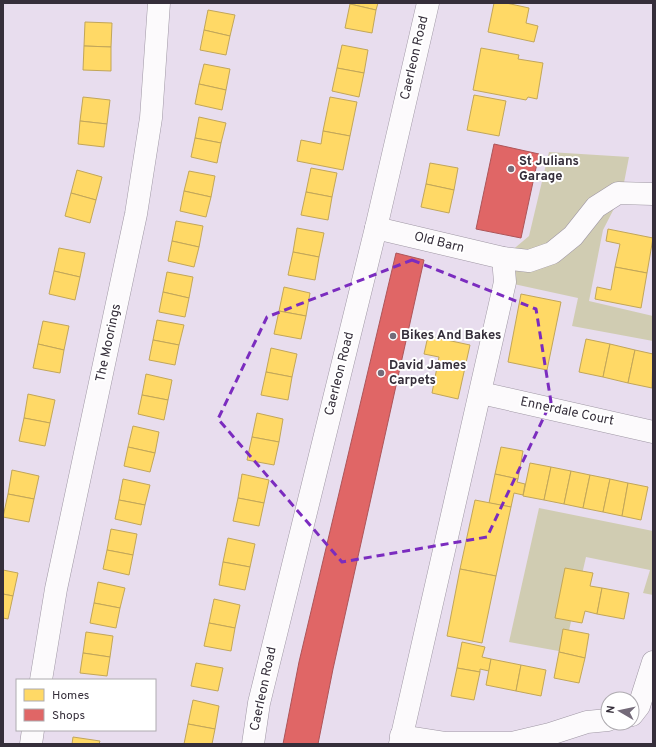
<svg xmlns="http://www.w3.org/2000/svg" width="656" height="747" font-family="Overpass,sans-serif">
	<rect width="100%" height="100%" fill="#e8ddee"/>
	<g fill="#d0ccb2">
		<polygon points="549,152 629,157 622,193 603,230 589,301 653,316 653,341 572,326 578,298 505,282 503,258 529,236"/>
		<polygon points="539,508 653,531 653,595 643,593 650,570 586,557 564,652 509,642"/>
	</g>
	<g fill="#ffd966" stroke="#c2a659">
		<polygon points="350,3 378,3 376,10 350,4"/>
		<polygon points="494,3 506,3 529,8 526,23 538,26 534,42 488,32"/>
		<polygon points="350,4 376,10 372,33 345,28"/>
		<polygon points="208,10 235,15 230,36 204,30"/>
		<polygon points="85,22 112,23 111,47 84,46"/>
		<polygon points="204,30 230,36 226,55 200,50"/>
		<polygon points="342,45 368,50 364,73 337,68"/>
		<polygon points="84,46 111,47 111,71 83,70"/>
		<polygon points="481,48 519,55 518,59 543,63 537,99 528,97 526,100 473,90"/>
		<polygon points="204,64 230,69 226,90 199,84"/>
		<polygon points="337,68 364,73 359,97 332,91"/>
		<polygon points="199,84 226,90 222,110 195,104"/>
		<polygon points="474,95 506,101 499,136 467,130"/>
		<polygon points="83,97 110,100 107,124 80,121"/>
		<polygon points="330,97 357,102 350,136 323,131"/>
		<polygon points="199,117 226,123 221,143 195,138"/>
		<polygon points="80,121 107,124 104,147 78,144"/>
		<polygon points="323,131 350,136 343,170 297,161 301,140 321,144"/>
		<polygon points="195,138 221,143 217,163 191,157"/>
		<polygon points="430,163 458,168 454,190 426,184"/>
		<polygon points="311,168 337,173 332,197 306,192"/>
		<polygon points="77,170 102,177 96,200 71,193"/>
		<polygon points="189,171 215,176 211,197 184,191"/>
		<polygon points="426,184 454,190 449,213 421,207"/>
		<polygon points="184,191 211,197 206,217 180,211"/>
		<polygon points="306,192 332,197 328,220 301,215"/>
		<polygon points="71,193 96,200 90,223 65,216"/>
		<polygon points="176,221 203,226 199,247 172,241"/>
		<polygon points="297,228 324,233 319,257 293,252"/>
		<polygon points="608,229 653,238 647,273 615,267 620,244 606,241"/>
		<polygon points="172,241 199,247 194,267 168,261"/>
		<polygon points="59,248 85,253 80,277 54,271"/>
		<polygon points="293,252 319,257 315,280 288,275"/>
		<polygon points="615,267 647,273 641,308 595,299 597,287 611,290"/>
		<polygon points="54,271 80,277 75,300 49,294"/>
		<polygon points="167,272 193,277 189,298 163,292"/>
		<polygon points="284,287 310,293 306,316 279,311"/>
		<polygon points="163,292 189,298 185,317 159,312"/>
		<polygon points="521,294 561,302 547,370 508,362"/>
		<polygon points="279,311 306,316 301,339 274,334"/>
		<polygon points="157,320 184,325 179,345 153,340"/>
		<polygon points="43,321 69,326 64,350 38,344"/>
		<polygon points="428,336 470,345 458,399 432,393 439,357 424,354"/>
		<polygon points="586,339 610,344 603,377 579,372"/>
		<polygon points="153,340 179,345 175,365 149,360"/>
		<polygon points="38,344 64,350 60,373 33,368"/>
		<polygon points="610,344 635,350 628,383 603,377"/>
		<polygon points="271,348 297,354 292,377 266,372"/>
		<polygon points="635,350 653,354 652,388 628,383"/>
		<polygon points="266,372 292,377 288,400 261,395"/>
		<polygon points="146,374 172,380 168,400 142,395"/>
		<polygon points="28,394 55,400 50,423 24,418"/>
		<polygon points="142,395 168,400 164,420 138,414"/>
		<polygon points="257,413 283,419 279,442 252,437"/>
		<polygon points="24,418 50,423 45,446 19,441"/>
		<polygon points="133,426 159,432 155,453 128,447"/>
		<polygon points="252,437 279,442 274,465 247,460"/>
		<polygon points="128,447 155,453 150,472 124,466"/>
		<polygon points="501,447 523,451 518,479 495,474"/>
		<polygon points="530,463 551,467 544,500 523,496"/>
		<polygon points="551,467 571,471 564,504 544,500"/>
		<polygon points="12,470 39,476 34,499 8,494"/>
		<polygon points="571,471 590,475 583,508 564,504"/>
		<polygon points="242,474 269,480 264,503 238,498"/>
		<polygon points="495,474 518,479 517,482 525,484 523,495 514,493 511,507 489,503"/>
		<polygon points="590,475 610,479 603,512 583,508"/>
		<polygon points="123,479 150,485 145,505 119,500"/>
		<polygon points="610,479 628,483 622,516 603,512"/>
		<polygon points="628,483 648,487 641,520 622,516"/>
		<polygon points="8,494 34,499 29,522 3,517"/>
		<polygon points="238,498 264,503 259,526 233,521"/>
		<polygon points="119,500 145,505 141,525 115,519"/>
		<polygon points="475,500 511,507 496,576 460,569"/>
		<polygon points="111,529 137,534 133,555 107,550"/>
		<polygon points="228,538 255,544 250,567 223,562"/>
		<polygon points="107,550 133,555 129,575 103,569"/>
		<polygon points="223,562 250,567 245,590 219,585"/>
		<polygon points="565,568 593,573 590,586 602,588 597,614 585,611 582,623 555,618"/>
		<polygon points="460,569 496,576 482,643 447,636"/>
		<polygon points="3,570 18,573 13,596 3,594"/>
		<polygon points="98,582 125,588 120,608 94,603"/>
		<polygon points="602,588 629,593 624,619 597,614"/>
		<polygon points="3,594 13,596 8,619 3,618"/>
		<polygon points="214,599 240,605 235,628 209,623"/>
		<polygon points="94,603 120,608 116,628 90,623"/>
		<polygon points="209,623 235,628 231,651 204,646"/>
		<polygon points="563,629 589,634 585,658 559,652"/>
		<polygon points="86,632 113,636 110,657 83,653"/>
		<polygon points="462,642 485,647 482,657 491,659 489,671 480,669 480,672 457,668"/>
		<polygon points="559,652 585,658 579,683 554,678"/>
		<polygon points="83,653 110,657 107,676 80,673"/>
		<polygon points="491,659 521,665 516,691 486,685"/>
		<polygon points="196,663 223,668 218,691 191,686"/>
		<polygon points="521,665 546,670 541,696 516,691"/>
		<polygon points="457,668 480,672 474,700 451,696"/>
		<polygon points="193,700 219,706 215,729 188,724"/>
		<polygon points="188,724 215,729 212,744 184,744"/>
		<polygon points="73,737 100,741 99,744 72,744"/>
	</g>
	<g fill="#e06666" stroke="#ad5559">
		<polygon points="494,144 539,154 521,238 476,229"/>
		<polygon points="396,253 424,260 333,669 318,744 283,744 299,662"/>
	</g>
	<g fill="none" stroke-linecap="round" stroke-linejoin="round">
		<g stroke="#9f97a4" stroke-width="23">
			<g id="minor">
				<polyline points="376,228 503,258 529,261 552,253 573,236 596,207 618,193 653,194"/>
				<polyline points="481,393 653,432"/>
				<polyline points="41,680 56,589 136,214 151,118 159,3"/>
				<polyline points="632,715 639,706 653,662"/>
				<polyline points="401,736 446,743 512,743 550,734 587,722 608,720"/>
				<polyline points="31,744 33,730"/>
				<polyline points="400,744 505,282 503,258"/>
			</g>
		</g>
		<g stroke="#9f97a4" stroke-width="23">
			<polyline id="secondary" points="253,744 259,703 376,228 428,3"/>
		</g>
		<use href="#minor" stroke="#fcfafc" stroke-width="22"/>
		<use href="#secondary" stroke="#fcfafc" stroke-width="22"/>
	</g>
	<path fill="none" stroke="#7b2cbf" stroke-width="3" stroke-dasharray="8 5" stroke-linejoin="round" d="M412,260L536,309L551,402L487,537L342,562L218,419L267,317Z"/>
	<g fill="#746b79" stroke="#fff" stroke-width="1.5">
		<circle cx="511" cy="169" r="4"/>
		<circle cx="393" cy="336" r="4"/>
		<circle cx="381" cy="373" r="4"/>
	</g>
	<g text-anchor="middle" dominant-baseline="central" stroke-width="4" stroke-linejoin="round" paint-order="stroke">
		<g font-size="13" fill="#352e3a" stroke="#fff">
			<text transform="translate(415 58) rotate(-77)">Caerleon Road</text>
			<text transform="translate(439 243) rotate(14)">Old Barn</text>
			<text transform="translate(109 343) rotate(-78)">The Moorings</text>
			<text transform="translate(340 374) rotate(-76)">Caerleon Road</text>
			<text transform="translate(567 412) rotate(12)">Ennerdale Court</text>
			<text transform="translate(264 689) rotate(-78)">Caerleon Road</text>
		</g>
		<g font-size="13" font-weight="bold" fill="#352e3a" stroke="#fff" text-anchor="start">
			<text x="519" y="162">St Julians<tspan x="519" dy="15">Garage</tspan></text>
			<text x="401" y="336">Bikes And Bakes</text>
			<text x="389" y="366">David James<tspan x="389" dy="15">Carpets</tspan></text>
		</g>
	</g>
	<rect width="656" height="747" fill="none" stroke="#352e3a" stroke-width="8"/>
	<rect x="16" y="679" width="140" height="52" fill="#ffffff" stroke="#aeabb0"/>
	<rect x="24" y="689" width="20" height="12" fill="#ffd966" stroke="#aeabb0"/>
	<text x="52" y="699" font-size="12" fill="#352e3a">Homes</text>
	<rect x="24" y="709" width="20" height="12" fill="#e06666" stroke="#aeabb0"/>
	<text x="52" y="719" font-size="12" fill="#352e3a">Shops</text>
	<g transform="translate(620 711) rotate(279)"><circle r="19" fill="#ffffff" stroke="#aeabb0"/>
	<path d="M0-3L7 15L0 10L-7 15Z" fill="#746b79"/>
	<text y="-6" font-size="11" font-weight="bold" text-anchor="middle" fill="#352e3a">N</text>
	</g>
</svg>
